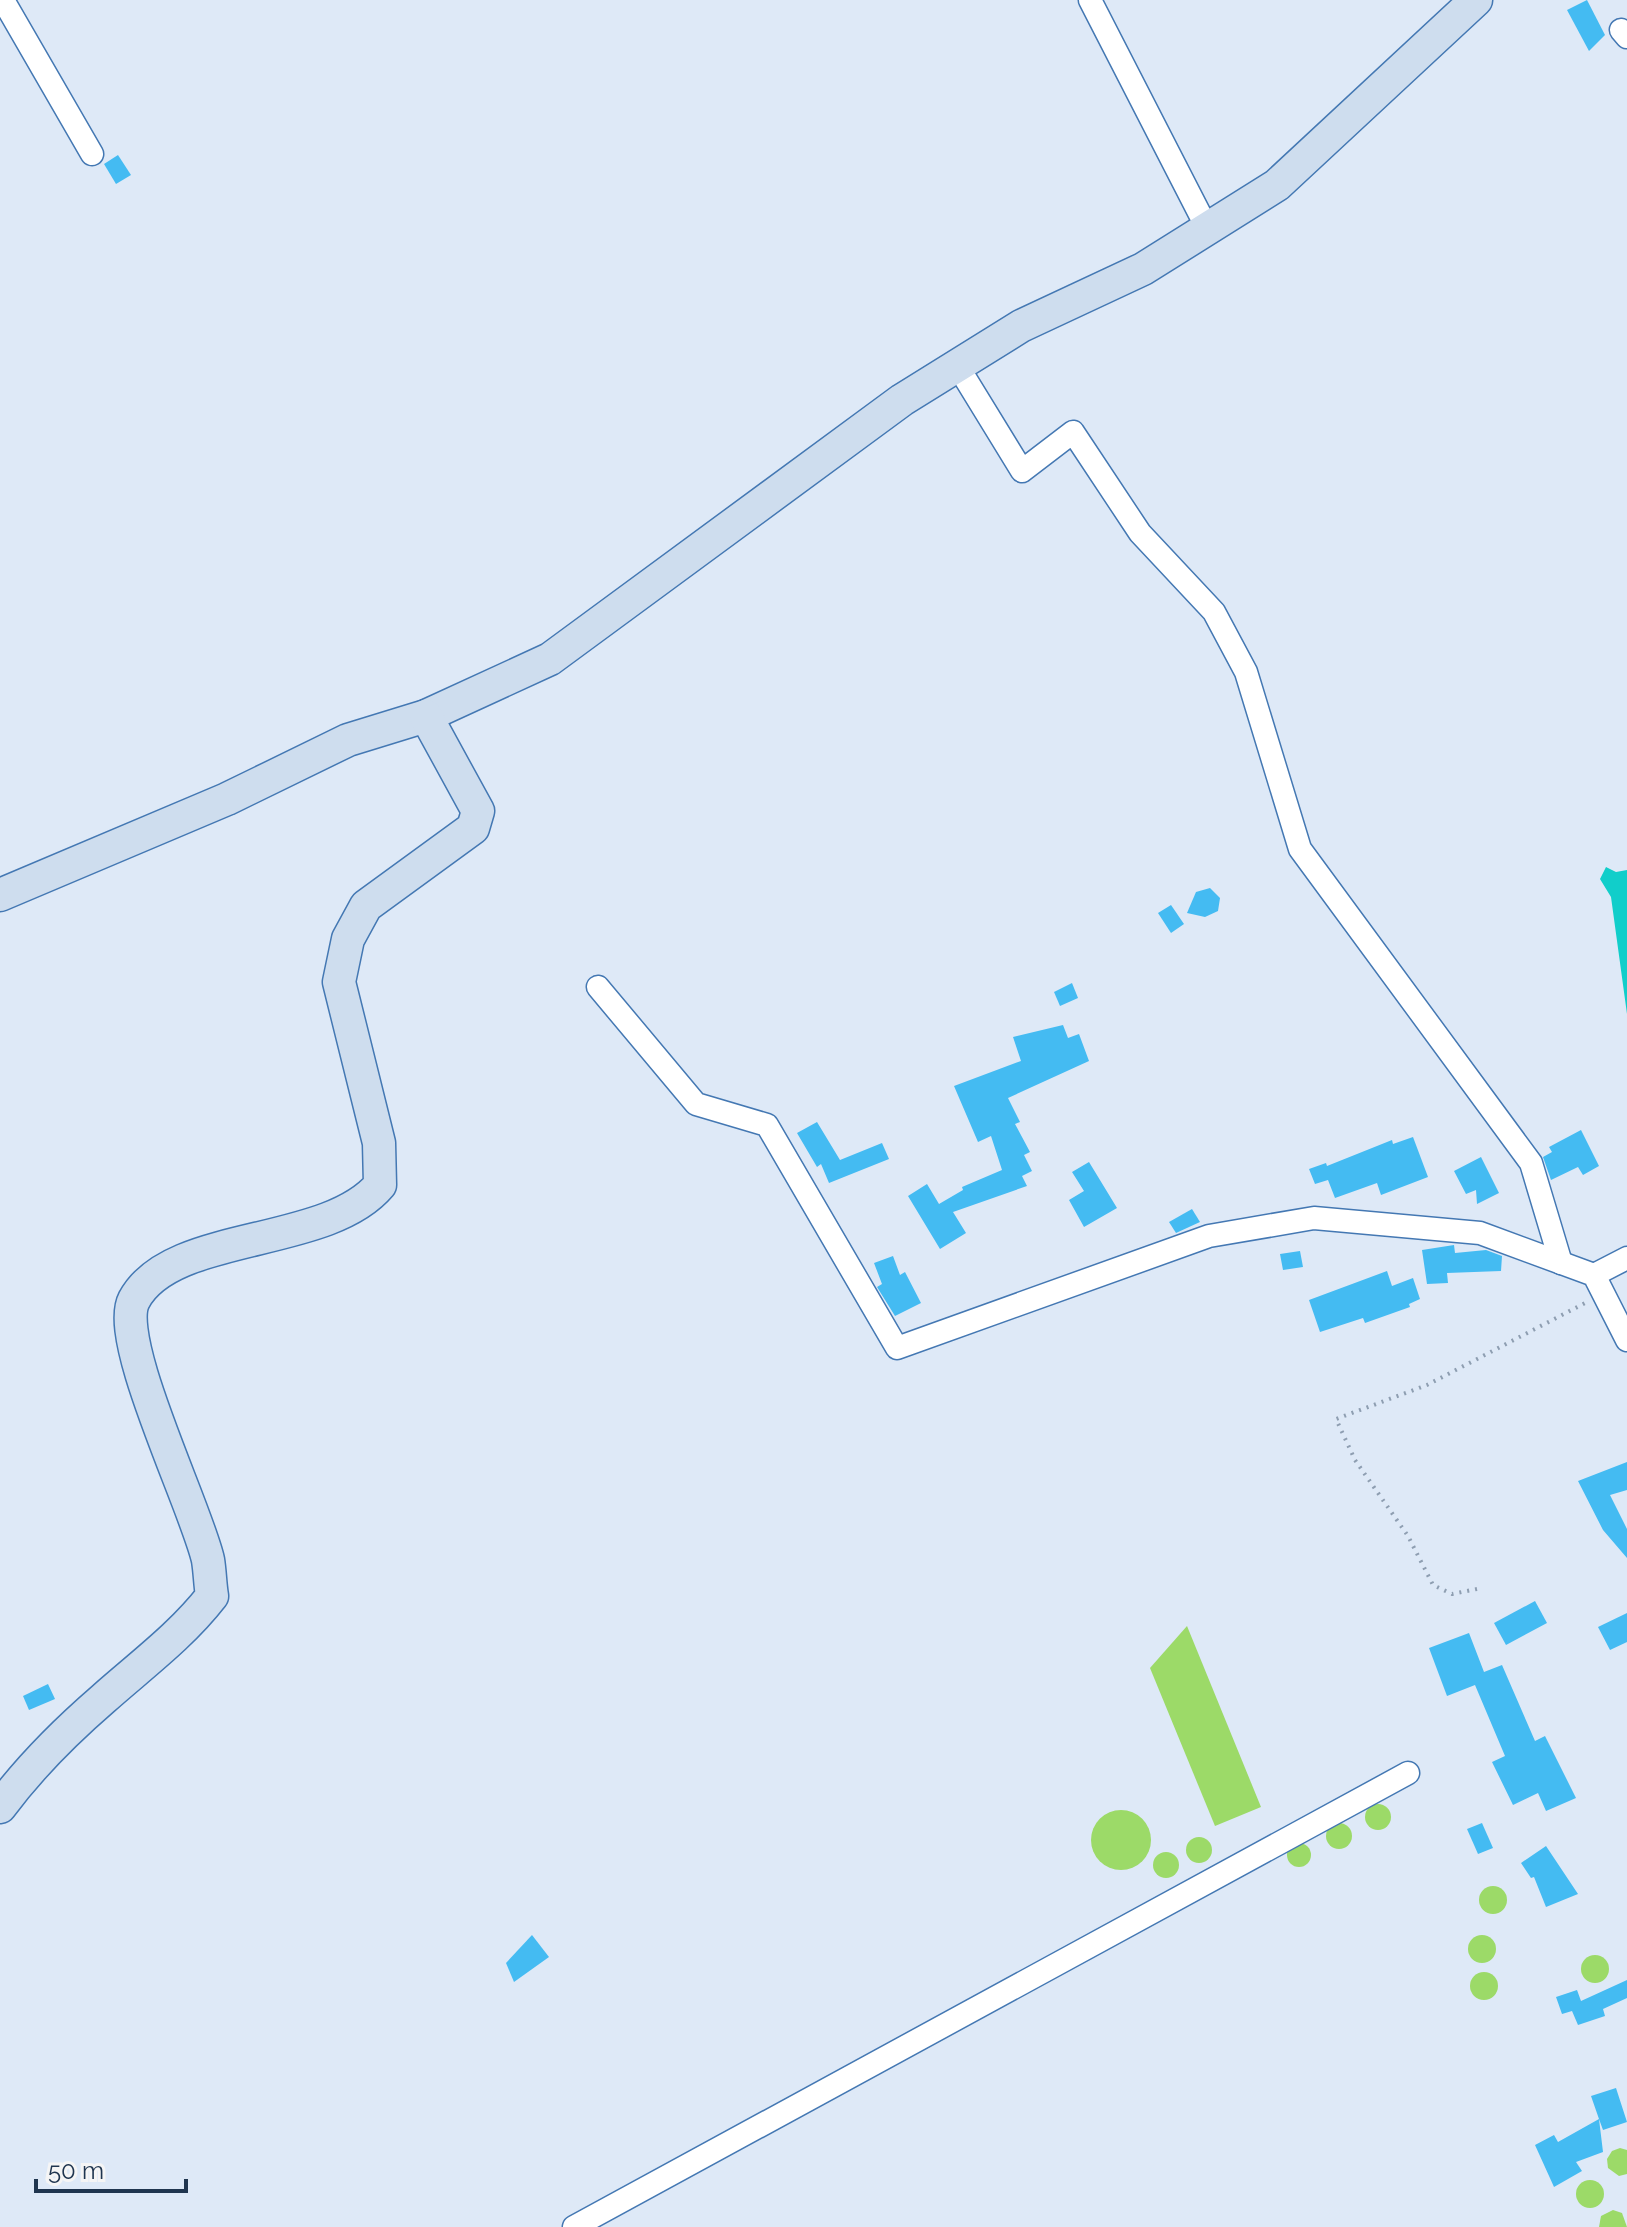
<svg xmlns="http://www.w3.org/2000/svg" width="1627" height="2227" font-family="Raleway,sans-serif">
	<rect width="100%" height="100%" fill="#dee9f7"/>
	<g fill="#9cda68">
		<polygon points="1187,1626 1261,1807 1215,1826 1150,1668"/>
		<circle cx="1378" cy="1817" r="13"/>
		<circle cx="1121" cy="1840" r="30"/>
		<circle cx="1339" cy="1836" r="13"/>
		<circle cx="1199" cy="1850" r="13"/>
		<circle cx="1299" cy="1855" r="12"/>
		<circle cx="1166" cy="1865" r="13"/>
		<circle cx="1493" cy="1900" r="14"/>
		<circle cx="1482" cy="1949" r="14"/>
		<circle cx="1595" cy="1969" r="14"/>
		<circle cx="1484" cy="1986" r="14"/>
		<polygon points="1620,2148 1627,2150 1627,2174 1619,2176 1608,2168 1607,2159 1612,2151"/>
		<circle cx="1590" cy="2194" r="14"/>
		<polygon points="1613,2210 1622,2213 1627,2227 1599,2227 1601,2216"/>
	</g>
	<polygon fill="#11ceca" points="1606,867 1616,872 1627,870 1627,1014 1611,897 1600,879"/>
	<g fill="#44bbf2">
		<polygon points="1587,0 1605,35 1589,51 1567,10"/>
		<polygon points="118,155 131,175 116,184 104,164"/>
		<polygon points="1210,888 1220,898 1218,911 1205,917 1187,913 1196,892"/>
		<polygon points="1171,905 1184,924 1171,933 1158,913"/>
		<polygon points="1072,983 1078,998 1060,1006 1054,992"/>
		<polygon points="1063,1025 1068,1038 1079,1034 1089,1061 1008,1098 1020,1122 1015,1124 1030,1152 1024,1155 1032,1171 1022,1176 1027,1186 953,1212 966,1233 940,1249 908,1196 927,1184 939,1204 963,1190 962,1187 1002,1170 991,1136 978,1142 954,1086 1021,1061 1013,1037"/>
		<polygon points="817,1122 840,1160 882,1143 889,1159 829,1183 821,1164 817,1167 797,1133"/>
		<polygon points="1581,1130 1599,1166 1583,1175 1578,1167 1551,1180 1543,1157 1552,1152 1549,1147"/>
		<polygon points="1413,1137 1428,1177 1381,1195 1377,1183 1335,1198 1328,1180 1315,1184 1309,1169 1326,1163 1327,1166 1392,1140 1393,1144"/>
		<polygon points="1481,1157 1499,1193 1477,1204 1476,1190 1466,1194 1454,1171"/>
		<polygon points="1089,1162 1117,1208 1084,1227 1069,1200 1084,1191 1072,1172"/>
		<polygon points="1192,1209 1200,1222 1176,1233 1169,1222"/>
		<polygon points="1454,1245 1455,1253 1486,1250 1502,1256 1501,1271 1447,1273 1448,1283 1427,1284 1422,1250"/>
		<polygon points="1300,1251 1303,1267 1283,1270 1280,1254"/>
		<polygon points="893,1256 900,1275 905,1272 921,1303 895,1316 877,1287 882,1284 874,1263"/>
		<polygon points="1387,1271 1392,1286 1413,1278 1420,1299 1409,1304 1410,1307 1365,1323 1363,1318 1320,1332 1309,1300"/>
		<polygon points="1627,1462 1627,1490 1610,1495 1627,1529 1627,1558 1603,1530 1578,1481"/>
		<polygon points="1535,1601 1547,1623 1506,1645 1494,1623"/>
		<polygon points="1627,1613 1627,1642 1610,1650 1598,1627"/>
		<polygon points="1469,1633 1484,1672 1502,1665 1535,1741 1545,1736 1576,1798 1546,1811 1538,1793 1513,1805 1492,1762 1505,1756 1475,1685 1447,1696 1429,1648"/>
		<polygon points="48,1684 55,1699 29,1710 23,1696"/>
		<polygon points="1482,1823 1493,1848 1478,1854 1467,1829"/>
		<polygon points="1546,1846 1578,1894 1546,1907 1534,1877 1531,1878 1521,1863"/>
		<polygon points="532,1935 549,1957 514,1982 506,1963"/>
		<polygon points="1627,1980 1627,1998 1603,2009 1605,2016 1578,2025 1572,2011 1562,2014 1556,1997 1577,1990 1581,2001"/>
		<polygon points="1616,2088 1627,2122 1603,2130 1599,2119 1603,2152 1576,2162 1582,2171 1554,2187 1535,2145 1554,2135 1558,2142 1599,2119 1591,2096"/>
	</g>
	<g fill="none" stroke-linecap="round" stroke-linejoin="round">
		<g stroke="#4478b3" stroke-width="25">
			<g id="street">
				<polyline points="3,0 92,154"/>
				<polyline points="1090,0 1207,228"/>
				<polyline points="1621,30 1627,37"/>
				<polyline points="957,365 1022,471 1073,432 1140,533 1214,612 1246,672 1300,849 1531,1163 1561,1263"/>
				<polyline points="598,987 696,1104 767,1125 897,1348 1209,1236 1314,1218 1480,1233 1594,1275 1627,1340"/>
				<polyline points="1594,1275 1627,1258"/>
				<polyline points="574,2227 1408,1773"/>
			</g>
		</g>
		<g stroke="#4478b3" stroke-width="35">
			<g id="secondary">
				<polyline points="0,895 227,799 348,740 426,716 550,659 902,400 1021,326 1143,269 1277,185 1476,0"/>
				<path d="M0,1807C29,1768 66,1731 103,1699C140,1666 181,1636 212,1596C210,1584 210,1572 208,1560C197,1509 113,1340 134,1300C171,1230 326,1249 380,1185L379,1143L339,982L348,939L366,906L473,828L478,811L426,716"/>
			</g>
		</g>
		<polyline stroke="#8e9eb1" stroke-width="4" stroke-dasharray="2 6" stroke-linecap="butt" points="1477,1589 1452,1594 1433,1585 1408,1536 1355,1460 1336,1419 1427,1385 1587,1302"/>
		<use href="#street" stroke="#fff" stroke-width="22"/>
		<use href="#secondary" stroke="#ceddee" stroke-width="32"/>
	</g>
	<path d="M36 2179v12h150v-12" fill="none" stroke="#1f354f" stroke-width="4"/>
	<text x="48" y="2179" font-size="24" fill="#1f354f" stroke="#f5f5f5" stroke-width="6" paint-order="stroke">50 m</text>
</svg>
